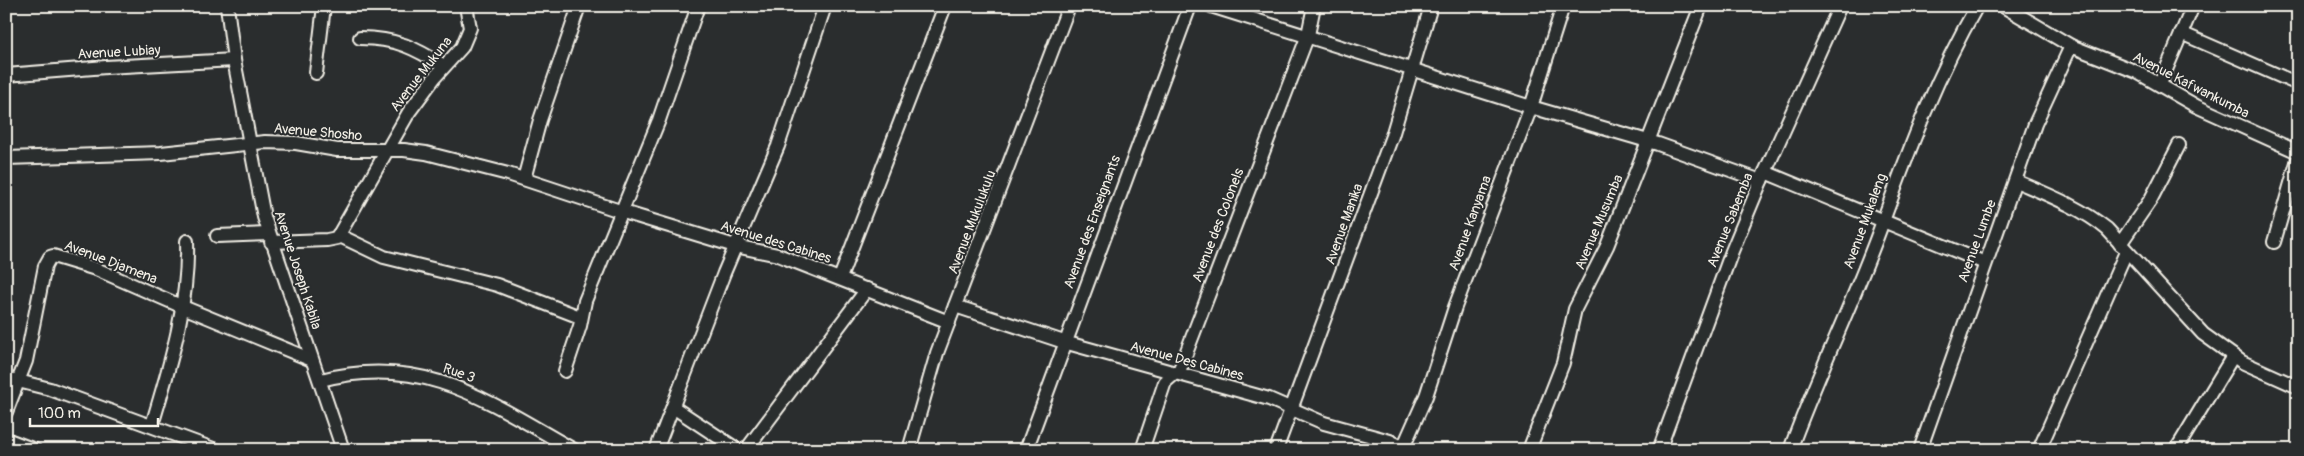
<svg xmlns="http://www.w3.org/2000/svg" width="2304" height="456" font-family="Pangolin,sans-serif">
	<rect width="100%" height="100%" fill="#2a2d2e"/>
	<filter id="ink" filterUnits="userSpaceOnUse"><feTurbulence type="fractalNoise" baseFrequency=".02" numOctaves="2"/><feDisplacementMap in="SourceGraphic" scale="10" xChannelSelector="R" yChannelSelector="G"/><feConvolveMatrix kernelMatrix="1 2 1 2 8 2 1 2 1" color-interpolation-filters="sRGB"/></filter>
	<g filter="url(#ink)">
		<g fill="none" stroke-linecap="round" stroke-linejoin="round">
			<g stroke="#f4f1e8" stroke-width="16">
				<g id="minor">
					<polyline points="227,6 234,60 264,217 343,450"/>
					<polyline points="1211,6 1531,107 1658,144 1761,181"/>
					<polyline points="2003,6 2071,46 2137,72 2196,106 2298,152"/>
					<polyline points="2181,33 2298,84"/>
					<path d="M360,38C396,38 415,48 444,66"/>
					<polyline points="316,73 324,6"/>
					<polyline points="6,75 106,67 234,60"/>
					<polyline points="2160,84 2193,6"/>
					<polyline points="6,158 161,153 265,142 296,143 337,150 404,150 426,153 508,174 620,211 735,246 778,255 949,322"/>
					<polyline points="1765,172 1985,263"/>
					<polyline points="524,179 540,120 579,6"/>
					<path d="M2016,181C2048,195 2080,207 2107,229L2203,334L2242,362L2298,387"/>
					<polyline points="338,235 384,257 497,285 580,317"/>
					<polyline points="217,236 268,234"/>
					<polyline points="271,242 327,240 337,238 409,112 435,77 462,47 470,28 466,6"/>
					<polyline points="2274,242 2298,159"/>
					<polyline points="2120,244 2151,199 2179,145"/>
					<polyline points="840,278 945,6"/>
					<polyline points="955,306 1064,342 1269,399 1324,423 1390,441 1408,450"/>
					<polyline points="565,371 580,326 585,301 659,120 698,6"/>
					<polyline points="6,378 50,389 216,450"/>
					<path d="M321,380C424,353 489,402 574,450"/>
					<polyline points="673,407 738,450"/>
					<polyline points="6,412 26,361 45,266 50,257 53,256 96,269 183,307 312,360"/>
					<path d="M152,425C170,365 189,305 187,241"/>
					<polyline points="6,439 35,450"/>
					<polyline points="656,450 724,273 778,146 825,6"/>
					<polyline points="746,450 867,289"/>
					<polyline points="909,450 937,353 1069,6"/>
					<polyline points="1026,450 1190,6"/>
					<polyline points="1142,450 1165,382 1180,369 1308,35 1314,6"/>
					<polyline points="1276,450 1392,136 1431,6"/>
					<polyline points="1402,450 1426,396 1455,307 1531,107 1563,6"/>
					<polyline points="1529,450 1563,363 1575,309 1607,246 1701,6"/>
					<polyline points="1659,450 1732,251 1761,181 1840,6"/>
					<path d="M1790,450C1818,373 1855,299 1883,221C1910,147 1937,75 1977,6"/>
					<polyline points="1920,450 2035,124 2071,46"/>
					<polyline points="2039,450 2126,252"/>
					<polyline points="2176,450 2233,356"/>
				</g>
			</g>
			<use href="#minor" stroke="#2a2d2e" stroke-width="12"/>
		</g>
	</g>
	<g text-anchor="middle" dominant-baseline="central" stroke-width="4" stroke-linejoin="round" paint-order="stroke">
		<g font-size="14" fill="#f4f1e8" stroke="#2a2d2e">
			<text transform="translate(119 52) rotate(-3)">Avenue Lubiay</text>
			<text transform="translate(421 74) rotate(-52)">Avenue Mukuna</text>
			<text transform="translate(2191 85) rotate(27)">Avenue Kafwankumba</text>
			<text transform="translate(318 132) rotate(5)">Avenue Shosho</text>
			<text transform="translate(1730 220) rotate(-68)">Avenue Sabemba</text>
			<text transform="translate(1865 221) rotate(-70)">Avenue Mukaleng</text>
			<text transform="translate(972 222) rotate(-69)">Avenue Mukulukulu</text>
			<text transform="translate(1092 222) rotate(-70)">Avenue des Enseignants</text>
			<text transform="translate(1599 222) rotate(-67)">Avenue Musumba</text>
			<text transform="translate(1470 223) rotate(-70)">Avenue Kanyama</text>
			<text transform="translate(1344 224) rotate(-70)">Avenue Manika</text>
			<text transform="translate(1218 225) rotate(-69)">Avenue des Colonels</text>
			<text transform="translate(1977 241) rotate(-70)">Avenue Lumbe</text>
			<text transform="translate(776 242) rotate(17)">Avenue des Cabines</text>
			<text transform="translate(111 262) rotate(21)">Avenue Djamena</text>
			<text transform="translate(298 270) rotate(72)">Avenue Joseph Kabila</text>
			<text transform="translate(1187 361) rotate(15)">Avenue Des Cabines</text>
			<text transform="translate(459 373) rotate(19)">Rue 3</text>
		</g>
	</g>
	<rect width="2304" height="456" fill="none" stroke="#2a2d2e" stroke-width="25"/>
	<rect x="12" y="12" width="2279" height="431" fill="none" stroke="#f4f1e8" stroke-width="2" filter="url(#ink)"/>
	<path d="M30 418v8h128v-8" fill="none" stroke="#f4f1e8" stroke-width="2.5"/>
	<text x="38" y="418" font-size="15" fill="#f4f1e8" stroke="#2a2d2e" stroke-width="4" paint-order="stroke">100 m</text>
</svg>
